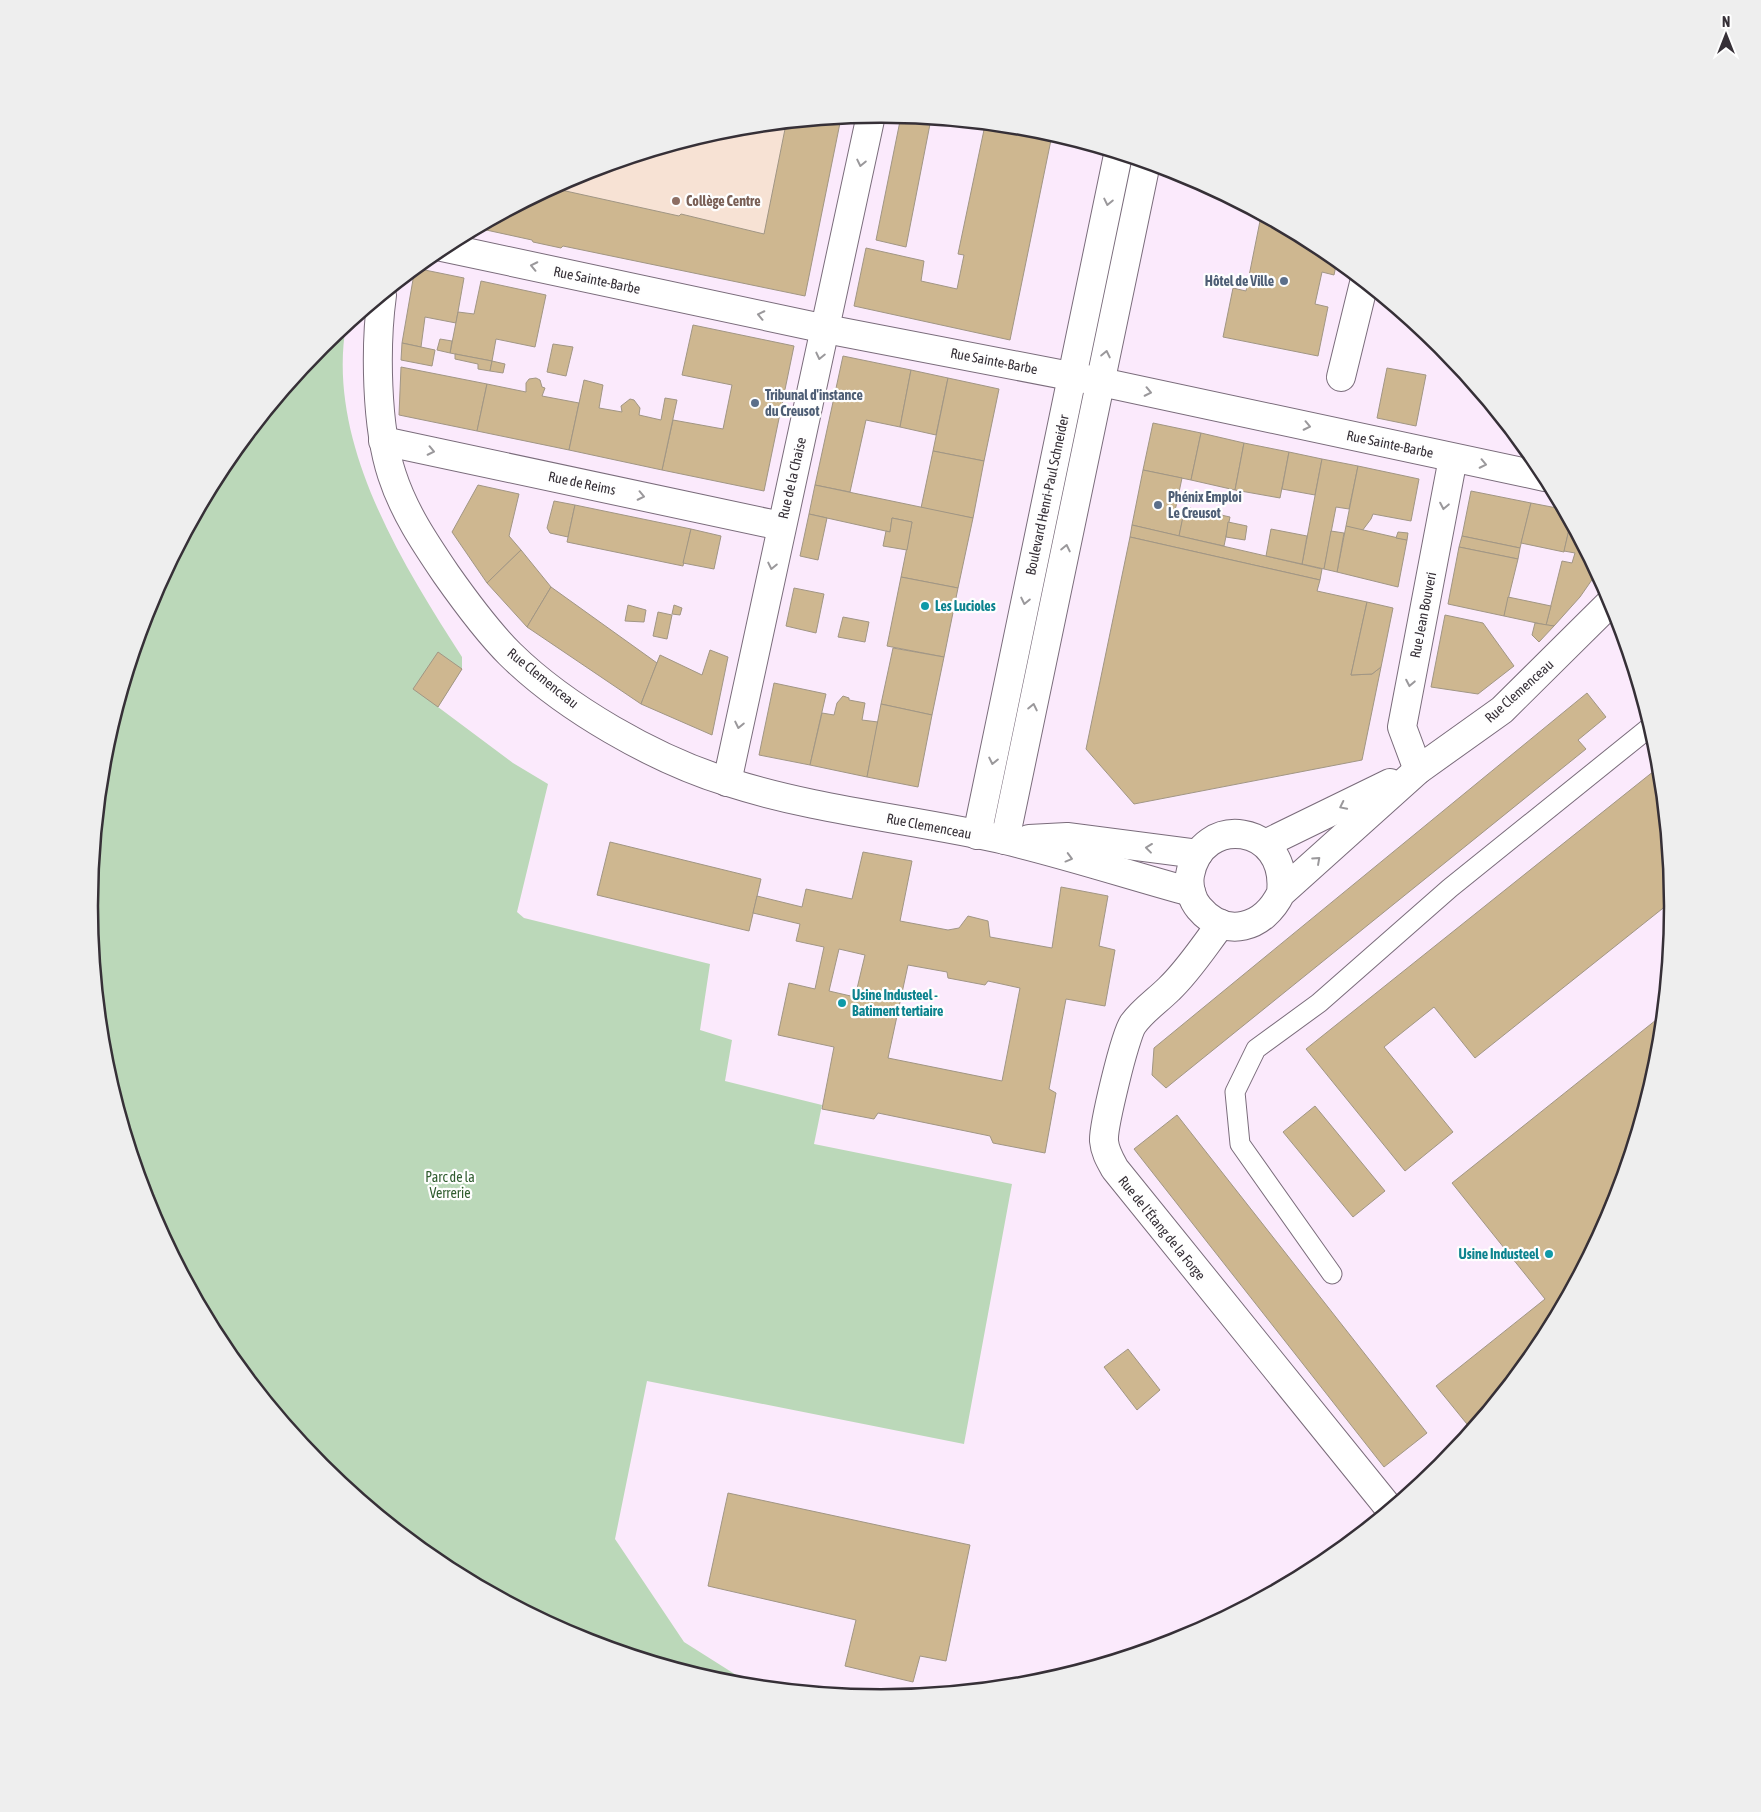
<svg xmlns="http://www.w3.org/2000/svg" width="1761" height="1812" font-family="'Asap Condensed',sans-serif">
	<rect width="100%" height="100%" fill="#fbeafc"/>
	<polygon fill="#f7e2d4" points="841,118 805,296 563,246 561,248 533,242 532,240 477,228 578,174 726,129"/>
	<path fill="#bbd8b9" d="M346,325C326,442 401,562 462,657V669L438,707L513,763L548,784L517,912L524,918L710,964L700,1030L732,1040L725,1081L822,1105L814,1144L1012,1184L964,1444L647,1381L615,1539L684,1642L752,1685L726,1682L577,1637L440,1564L320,1466L222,1346L149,1209L104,1060L89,906L104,751L149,603L222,466L321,346Z"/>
	<g fill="#ceb790" stroke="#a19684" fill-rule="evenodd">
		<polygon points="901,116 931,119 906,247 876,240"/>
		<polygon points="841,118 805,296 563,246 561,248 533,242 532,240 477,228 552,188 679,216 681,214 764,234 786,124"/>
		<polygon points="985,125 1035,130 1052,135 1010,340 854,306 866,248 924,261 921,281 957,289 964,255 958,254"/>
		<polygon points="1261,216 1321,248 1337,261 1334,275 1322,272 1315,304 1328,307 1318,356 1223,337 1233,288 1246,291"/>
		<polygon points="415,268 464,278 456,323 425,317 421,347 402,343"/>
		<polygon points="481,281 546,295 535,347 496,339 492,361 450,353 458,312 474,314"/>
		<polygon points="693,325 794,346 764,491 662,470 673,420 723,429 732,385 682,375"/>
		<polygon points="440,339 452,341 450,353 437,350"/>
		<polygon points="402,343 435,350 432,366 401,360"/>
		<polygon points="553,344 573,347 566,376 547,372"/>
		<polygon points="455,354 492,361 490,371 478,369 478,364 455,359"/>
		<polygon points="843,356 911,370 900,427 866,420 850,492 815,485"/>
		<polygon points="492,361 505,364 503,373 490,371"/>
		<polygon points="401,367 487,384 477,431 399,415"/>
		<polygon points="1387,368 1426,375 1416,426 1377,418"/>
		<polygon points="911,370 948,378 936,435 900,427"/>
		<polygon points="536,378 540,380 542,387 545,388 542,396 579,403 569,450 477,431 487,384 526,392 526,383 529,379"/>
		<polygon points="948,378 999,389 984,461 933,451"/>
		<polygon points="584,380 603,385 599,408 622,412 621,406 630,399 634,400 640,408 639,415 661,420 665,398 677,400 662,470 569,450"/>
		<polygon points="1153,423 1201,433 1191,480 1143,470"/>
		<polygon points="1201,433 1244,443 1235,490 1191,480"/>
		<polygon points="1244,443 1289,452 1280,498 1235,490"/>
		<polygon points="933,451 984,461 973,518 921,508"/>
		<polygon points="1289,452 1322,459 1315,495 1282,489"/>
		<polygon points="1322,459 1358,466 1349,509 1336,507 1324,569 1302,564"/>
		<polygon points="1358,466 1419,479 1411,521 1373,514 1371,519 1362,531 1346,526"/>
		<polygon points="1143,470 1182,478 1174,516 1183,518 1179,536 1132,525"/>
		<polygon points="478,485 519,494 509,536 521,550 487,583 452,532"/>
		<polygon points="815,485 973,518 958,588 901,577 912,522 892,518 890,532 809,514"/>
		<polygon points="1471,491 1531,503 1520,548 1462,536"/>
		<polygon points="554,501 575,505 568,537 550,533 547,528"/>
		<polygon points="1531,503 1562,509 1570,525 1564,552 1521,543"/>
		<polygon points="575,505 691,529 683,566 567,542"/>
		<polygon points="1185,507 1230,517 1224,546 1179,536"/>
		<polygon points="809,514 827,518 818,560 800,556"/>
		<polygon points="892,518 912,522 907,550 883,546 886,531 890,532"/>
		<polygon points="1228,522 1247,526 1245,540 1226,537"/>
		<polygon points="1132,525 1322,569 1320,580 1130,537"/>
		<polygon points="1570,525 1596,574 1580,597 1554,626 1546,625 1562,561 1572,563 1575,553 1564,551"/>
		<polygon points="1346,526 1407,540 1398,587 1337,572"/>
		<polygon points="691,529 721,536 714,569 683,563"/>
		<polygon points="1271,529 1307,536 1302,564 1266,556"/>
		<polygon points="1331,531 1344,533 1337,572 1324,569"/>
		<polygon points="1398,532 1408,533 1407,540 1396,538"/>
		<polygon points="1462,536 1520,548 1518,559 1459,547"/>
		<polygon points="1130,537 1320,580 1317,591 1367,602 1351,675 1372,674 1381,667 1362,760 1134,804 1086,749"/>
		<polygon points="1459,547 1518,559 1504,616 1448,604"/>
		<polygon points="521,550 551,587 527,627 487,583"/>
		<polygon points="901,577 958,588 944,657 887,646"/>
		<polygon points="551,587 657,663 641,704 527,627"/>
		<polygon points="794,588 824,594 816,633 786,626"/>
		<polygon points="1508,597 1551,606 1546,625 1504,616"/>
		<polygon points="1367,602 1393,608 1381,667 1372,674 1351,675"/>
		<polygon points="628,605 646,610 644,622 625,621"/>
		<polygon points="674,605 682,608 680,615 672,614"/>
		<polygon points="658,612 672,615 667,639 653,636"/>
		<polygon points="1445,615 1483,623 1514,666 1478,694 1431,687"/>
		<polygon points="843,617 869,622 865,642 838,637"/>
		<polygon points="1535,623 1554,626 1539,642 1532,635"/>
		<polygon points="893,648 944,657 932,715 881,704"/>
		<polygon points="710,650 728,657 712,735 641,704 660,655 702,675"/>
		<polygon points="438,652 462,669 438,707 413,689"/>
		<polygon points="774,683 826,694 810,765 759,755"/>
		<polygon points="1587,693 1606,717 1578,740 1586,749 1166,1088 1152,1075 1154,1048"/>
		<polygon points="843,696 849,698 849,700 865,703 862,720 878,722 867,777 810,765 822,713 834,715 837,703"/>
		<polygon points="881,704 932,715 918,787 867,777"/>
		<polygon points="1659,767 1672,901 1475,1058 1434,1007 1384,1047 1453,1132 1405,1171 1306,1049"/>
		<polygon points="610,842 761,879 749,931 597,895"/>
		<path d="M863,852L912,861L900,921L948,930L959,928L968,916L988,921L990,937L1052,948L1061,887L1108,896L1099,946L1115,950L1105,1006L1066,999L1049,1089L1056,1093L1045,1153L993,1143L990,1136L878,1113L874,1119L822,1109L834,1047L778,1035L789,983L815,989L824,947L796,941L800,924L753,913L757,896L802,907L806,889L852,899ZM839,949L865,955L855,997L829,991ZM908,965L947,972L948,978L985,985L988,981L1020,988L1002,1081L888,1058Z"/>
		<polygon points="1661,1016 1657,1061 1612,1209 1539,1346 1471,1429 1436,1386 1545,1299 1452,1183"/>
		<polygon points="1315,1106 1385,1191 1353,1217 1283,1132"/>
		<polygon points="1177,1115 1427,1433 1384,1467 1134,1149"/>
		<polygon points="1128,1349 1160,1390 1137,1410 1104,1367"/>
		<polygon points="728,1493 970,1545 946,1661 920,1656 913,1682 845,1666 856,1620 708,1586"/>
	</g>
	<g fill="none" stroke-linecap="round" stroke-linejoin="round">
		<g stroke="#7a6c7b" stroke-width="21">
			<polyline id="lane" points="1332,1274 1240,1144 1235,1092 1256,1049 1319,1003 1450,888 1650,727"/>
		</g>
		<g stroke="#7a6c7b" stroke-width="30">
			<g id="street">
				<polyline points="442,247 826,329 1101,382 1545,477"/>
				<path d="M382,295C375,346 376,427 392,475C404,512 425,543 446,574C465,601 487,631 510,654C565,708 654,759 728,782C818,811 913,819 1005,840C1068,855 1129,875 1191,892"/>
				<polyline points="1341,377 1364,283"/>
				<polyline points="383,441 781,526"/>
				<polyline points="1418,770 1402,727 1453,458"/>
				<polyline points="727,782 871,115"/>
				<polyline points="977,835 1118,155"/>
				<polyline points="1029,839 1067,837 1198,854"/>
				<polyline points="1005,840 1146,163"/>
			</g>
		</g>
		<g stroke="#7a6c7b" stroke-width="30">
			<g id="secondary">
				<polyline points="1265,844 1390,783"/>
				<path d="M1281,893C1289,823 1201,813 1190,875C1188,886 1192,900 1199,908C1226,940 1264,928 1281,893L1418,770L1502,710L1611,602"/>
				<path d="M1221,924C1204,946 1189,970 1169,989C1157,1001 1143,1010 1133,1024C1125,1035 1103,1127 1104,1141C1105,1152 1110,1160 1115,1169L1389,1508"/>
			</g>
		</g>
		<use href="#lane" stroke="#fff" stroke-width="19"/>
		<use href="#street" stroke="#fff" stroke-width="28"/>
		<use href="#secondary" stroke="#fff" stroke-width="28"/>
	</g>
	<defs><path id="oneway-chevron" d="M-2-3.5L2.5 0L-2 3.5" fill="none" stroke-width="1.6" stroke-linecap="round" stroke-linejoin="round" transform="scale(1.25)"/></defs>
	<g stroke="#9a989b">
		<use href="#oneway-chevron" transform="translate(861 163) rotate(102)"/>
		<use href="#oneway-chevron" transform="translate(1108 202) rotate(102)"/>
		<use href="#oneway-chevron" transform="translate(534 266) rotate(-168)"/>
		<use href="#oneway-chevron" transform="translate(761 315) rotate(-168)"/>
		<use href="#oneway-chevron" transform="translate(1106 354) rotate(-78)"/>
		<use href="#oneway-chevron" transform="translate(820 356) rotate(103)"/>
		<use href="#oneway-chevron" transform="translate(1148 392) rotate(12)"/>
		<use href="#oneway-chevron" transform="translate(1307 426) rotate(12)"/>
		<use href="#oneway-chevron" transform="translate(431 451) rotate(12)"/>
		<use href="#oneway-chevron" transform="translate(1483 464) rotate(12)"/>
		<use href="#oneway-chevron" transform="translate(641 496) rotate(12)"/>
		<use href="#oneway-chevron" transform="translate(1444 506) rotate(101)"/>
		<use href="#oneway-chevron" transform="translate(1066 548) rotate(-78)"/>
		<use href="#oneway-chevron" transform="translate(772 566) rotate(102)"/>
		<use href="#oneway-chevron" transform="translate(1025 601) rotate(102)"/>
		<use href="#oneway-chevron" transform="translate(1410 683) rotate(101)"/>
		<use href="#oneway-chevron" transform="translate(1033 707) rotate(-78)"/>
		<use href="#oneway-chevron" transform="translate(739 725) rotate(102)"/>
		<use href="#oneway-chevron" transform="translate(993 761) rotate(102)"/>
		<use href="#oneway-chevron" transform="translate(1343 806) rotate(154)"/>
		<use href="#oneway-chevron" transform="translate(1149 848) rotate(-173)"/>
		<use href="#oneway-chevron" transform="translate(1069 858) rotate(15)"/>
		<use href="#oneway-chevron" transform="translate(1317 860) rotate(-42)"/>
	</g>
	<circle fill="#8d6e63" stroke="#fefefe" stroke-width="2" cx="676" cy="201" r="5"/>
	<g fill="#5c6f8a" stroke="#fefefe" stroke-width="2">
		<circle cx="1284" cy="281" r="5"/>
		<circle cx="755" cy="403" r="5"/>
		<circle cx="1158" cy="505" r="5"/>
	</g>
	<g fill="#0f9aa8" stroke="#fefefe" stroke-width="2">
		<circle cx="925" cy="606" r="5"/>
		<circle cx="842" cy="1003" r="5"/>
		<circle cx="1549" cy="1254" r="5"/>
	</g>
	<g text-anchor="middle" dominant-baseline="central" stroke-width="4.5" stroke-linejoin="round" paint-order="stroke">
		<g font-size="14" font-weight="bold" fill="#785e54" stroke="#fefefe" text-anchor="start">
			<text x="686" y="201">Collège Centre</text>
		</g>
		<g font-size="14" fill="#363037" stroke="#fefefe">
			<text transform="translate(597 280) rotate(12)">Rue Sainte-Barbe</text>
			<text transform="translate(994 361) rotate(11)">Rue Sainte-Barbe</text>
			<text transform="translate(1390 444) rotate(12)">Rue Sainte-Barbe</text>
			<text transform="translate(792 478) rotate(-77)">Rue de la Chaise</text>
			<text transform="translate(582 483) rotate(12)">Rue de Reims</text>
			<text transform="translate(1047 495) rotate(-78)">Boulevard Henri-Paul Schneider</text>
			<text transform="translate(1423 615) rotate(-79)">Rue Jean Bouveri</text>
			<text transform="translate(543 678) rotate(39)">Rue Clemenceau</text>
			<text transform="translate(1519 691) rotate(-42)">Rue Clemenceau</text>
			<text transform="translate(929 826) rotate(11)">Rue Clemenceau</text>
			<text transform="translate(1162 1228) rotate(51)">Rue de l'Étang de la Forge</text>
		</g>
		<g font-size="14" font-weight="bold" fill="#4e5e75" stroke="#fefefe" text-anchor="start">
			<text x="1274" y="281" text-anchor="end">Hôtel de Ville</text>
			<text x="765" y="395">Tribunal d'instance<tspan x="765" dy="16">du Creusot</tspan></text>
			<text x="1168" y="497">Phénix Emploi<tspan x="1168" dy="16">Le Creusot</tspan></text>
		</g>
		<g font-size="14" font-weight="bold" fill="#0d838f" stroke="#fefefe" text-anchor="start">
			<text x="935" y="606">Les Lucioles</text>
			<text x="852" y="995">Usine Industeel -<tspan x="852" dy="16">Batiment tertiaire</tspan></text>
			<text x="1539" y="1254" text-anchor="end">Usine Industeel</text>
		</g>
		<g font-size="14" fill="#2f5c2e" stroke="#fefefe">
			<text x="450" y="1177">Parc de la<tspan x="450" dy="16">Verrerie</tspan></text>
		</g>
	</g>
	<path d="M0 0H1761V1812H0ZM98 906a783 783 0 1 1 1566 0a783 783 0 1 1-1566 0Z" fill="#eee" fill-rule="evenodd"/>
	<path fill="none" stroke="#363037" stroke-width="2.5" d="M98 906a783 783 0 1 1 1566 0a783 783 0 1 1-1566 0Z"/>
	<g transform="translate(1726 35)" stroke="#fefefe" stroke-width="4" paint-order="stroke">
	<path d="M0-4L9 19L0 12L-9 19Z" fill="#363037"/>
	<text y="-8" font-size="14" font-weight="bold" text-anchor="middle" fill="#363037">N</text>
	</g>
</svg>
